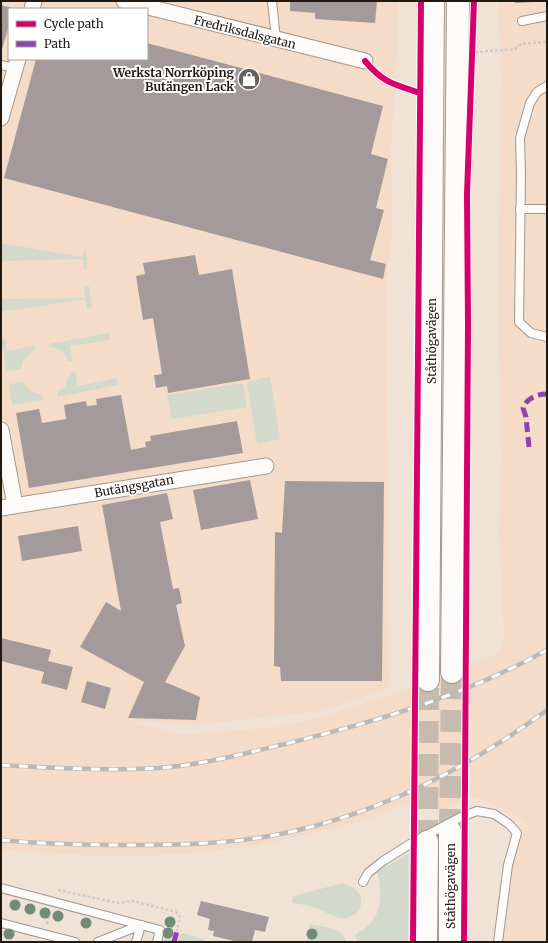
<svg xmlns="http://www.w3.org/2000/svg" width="548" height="943" font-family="Merriweather,serif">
	<rect width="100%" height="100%" fill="#f1e2d6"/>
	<path fill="#f5dcc8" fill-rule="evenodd" d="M1,1H398V39L391,146L392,230L386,286L389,687L324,711L195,725L136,721L137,724L180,735L276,727L323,717L441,678L494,655L501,648L504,640L499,532L501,458L498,303L501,77L498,1H547V942H503L512,865L526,823L484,799L471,797L439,812L434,798L411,803L360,822L306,835L254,846L182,854L113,857L1,850ZM9,9H147V59H9Z"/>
	<g fill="#d3dacc">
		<polygon points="1,243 83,257 84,249 86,250 87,269 84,270 83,259 1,261"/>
		<polygon points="84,286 89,286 92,308 87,309 85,299 1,312 1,299 85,298"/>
		<path d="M109,333L110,340L70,346L72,361H68C66,353 57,347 49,347V344Z"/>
		<polygon points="1,339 5,339 7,351 34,346 35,349 23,360 21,369 7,371"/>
		<polygon points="75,372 78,386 117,378 118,385 58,397 57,393 65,387 70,373"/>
		<polygon points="270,376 280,439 257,444 247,382"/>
		<polygon points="24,382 29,390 43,396 43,400 12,405 9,384"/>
		<polygon points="243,383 247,407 172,419 167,395"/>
		<polygon points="437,836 443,836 442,942 435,942"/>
		<path d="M409,853L408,942L357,941L355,936C359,930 364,930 369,925C384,909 381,891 377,872Z"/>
		<path d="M343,883C373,891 362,921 340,918C333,917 326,912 319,909C310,906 302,904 292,903L293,896Z"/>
		<polygon points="170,915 174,916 175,920 170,942 164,942"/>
		<path d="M310,924C322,927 344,927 346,942H306Z"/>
		<polygon points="183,933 205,940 201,942 177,942 179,936"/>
	</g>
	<g fill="#a59a9b">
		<polygon points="290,1 377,1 375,23 315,19 315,13 290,11"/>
		<polygon points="515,1 533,1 533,2 515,3"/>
		<polygon points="1,5 16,9 9,9 9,25 1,53"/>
		<polygon points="147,43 383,106 371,154 388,159 376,208 384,210 370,260 386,264 383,279 4,178 36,59 147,59"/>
		<polygon points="195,255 199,275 232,269 250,379 168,393 167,386 156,388 154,375 162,374 153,318 143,320 136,276 145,274 143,263"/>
		<polygon points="121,395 131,450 146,447 145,442 151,441 150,436 237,421 243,453 29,488 16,413 39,409 42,423 66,419 64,405 86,401 87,406 97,405 96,399"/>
		<polygon points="250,480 258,519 201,530 193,490"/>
		<polygon points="285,481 384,482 382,681 281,681 280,667 274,666 275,532 282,533"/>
		<polygon points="167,493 173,519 160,522 173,589 179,588 182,603 176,605 185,646 165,682 200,697 196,720 128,718 144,682 80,647 106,602 121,611 102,505"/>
		<polygon points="78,526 82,551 22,561 18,536"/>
		<polygon points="1,638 51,650 48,661 73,667 67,690 41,683 44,672 1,661"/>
		<polygon points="87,681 111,688 105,709 81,702"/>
		<polygon points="201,901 269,917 265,932 255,930 252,942 238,942 213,936 214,931 208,930 210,919 197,915"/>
	</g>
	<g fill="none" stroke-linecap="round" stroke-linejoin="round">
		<g stroke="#c7baae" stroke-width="22" stroke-dasharray="22 11" stroke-linecap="butt">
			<polyline points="450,831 452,672"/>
			<polyline points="427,842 428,680"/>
		</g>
		<g stroke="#a2978e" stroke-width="10">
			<g id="service">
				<polyline points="272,1 276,39"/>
				<polyline points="522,21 547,16"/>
				<polyline points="1,65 15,68"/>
				<polyline points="547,86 537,92 530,103 520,138 521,175 519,322 531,333 547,337"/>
				<polyline points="520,209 547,209"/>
				<polyline points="363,882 368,873 383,861 410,844 461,817 477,811 494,814 509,824 517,833 508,865 498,942"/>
				<polyline points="1,888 160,930 157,942"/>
				<polyline points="1,923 75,942"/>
				<polyline points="98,942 141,925"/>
				<polyline points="136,942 141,925"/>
			</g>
		</g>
		<g stroke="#a2978e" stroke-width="17">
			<g id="minor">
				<polyline points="124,1 365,61"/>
				<polyline points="32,9 34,1"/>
				<polyline points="1,118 18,59"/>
				<polyline points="1,430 15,505"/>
				<polyline points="1,508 266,466"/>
			</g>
		</g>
		<g stroke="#a2978e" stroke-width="24">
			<g id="secondary">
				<polyline points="452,672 458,1"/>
				<polyline points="428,680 433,1"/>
				<polyline points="450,831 450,942"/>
				<polyline points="426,942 427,842"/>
			</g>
		</g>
		<g stroke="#d0cbc8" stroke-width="2.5" stroke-dasharray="3 2" stroke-linecap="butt">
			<polyline points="475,52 515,49 521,44 547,42"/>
			<polyline points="58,890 118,903 133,901 176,912 180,917 177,931"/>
			<polyline points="47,924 50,911"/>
		</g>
		<use href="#service" stroke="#fdfbf9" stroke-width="8"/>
		<use href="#minor" stroke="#fdfbf9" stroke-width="15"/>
		<use href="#secondary" stroke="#fdfbf9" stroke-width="22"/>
		<g stroke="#bdb9b7" stroke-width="4.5">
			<g id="rail">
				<path d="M1,765C53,768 106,771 158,768C203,765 246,753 289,743C378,721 466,695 547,650"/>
				<path d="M1,840C43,844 85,845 128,845C182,845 237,844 290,832C384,811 470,767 547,710"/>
			</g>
		</g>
		<use href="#rail" stroke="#fff" stroke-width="3" stroke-dasharray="9" stroke-linecap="butt"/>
		<g stroke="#8e44ad" stroke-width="5" stroke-dasharray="10 5" stroke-linecap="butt">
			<path d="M529,447L526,417L523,408C527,398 537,394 547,394"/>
			<polyline points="174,942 177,931"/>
		</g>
		<g stroke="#fff" stroke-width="8">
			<g id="cycleway">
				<path d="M365,61C383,83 394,84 420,93"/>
				<polyline points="413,942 421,1"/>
				<polyline points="464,942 468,324 467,194 474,1"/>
			</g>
		</g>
		<use href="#cycleway" stroke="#d6006c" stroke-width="6"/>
	</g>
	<g fill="#708c78">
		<circle cx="15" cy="905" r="5.5"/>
		<circle cx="30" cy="909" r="5.5"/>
		<circle cx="45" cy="913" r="5.5"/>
		<circle cx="58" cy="916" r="5.5"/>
		<circle cx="170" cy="922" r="5.5"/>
		<circle cx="86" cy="923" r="5.5"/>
		<circle cx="168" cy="933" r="5.5"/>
		<circle cx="9" cy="934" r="5.5"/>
		<circle cx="312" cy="934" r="5.5"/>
	</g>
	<defs>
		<g id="shop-disc" transform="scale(1.15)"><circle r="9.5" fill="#6a5f55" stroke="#fff"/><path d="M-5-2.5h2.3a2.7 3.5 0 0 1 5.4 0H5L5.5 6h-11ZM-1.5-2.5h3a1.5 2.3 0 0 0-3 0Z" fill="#fff"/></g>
	</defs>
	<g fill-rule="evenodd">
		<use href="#shop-disc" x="249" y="79"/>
	</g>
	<g text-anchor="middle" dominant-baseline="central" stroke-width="4" stroke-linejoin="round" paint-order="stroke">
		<g font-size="12" fill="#211810" stroke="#fff">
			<text transform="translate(245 32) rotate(14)">Fredriksdalsgatan</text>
			<text transform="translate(431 341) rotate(-90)">Ståthögavägen</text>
			<text transform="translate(134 486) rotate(-10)">Butängsgatan</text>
			<text transform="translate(450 886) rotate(-90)">Ståthögavägen</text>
		</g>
		<g font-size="12" font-weight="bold" fill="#211810" stroke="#fff" text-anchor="end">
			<text x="234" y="72">Werksta Norrköping<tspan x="234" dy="14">Butängen Lack</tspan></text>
		</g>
	</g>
	<rect width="548" height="943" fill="none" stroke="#211810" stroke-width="4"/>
	<rect x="8" y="8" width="140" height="52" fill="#ffffff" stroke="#a6a39f"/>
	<rect x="16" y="21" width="20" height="6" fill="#d6006c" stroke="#a6a39f"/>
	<text x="44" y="28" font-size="12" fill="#211810">Cycle path</text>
	<rect x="16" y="41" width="20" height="6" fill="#8e44ad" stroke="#a6a39f"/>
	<text x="44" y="48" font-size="12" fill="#211810">Path</text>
</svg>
